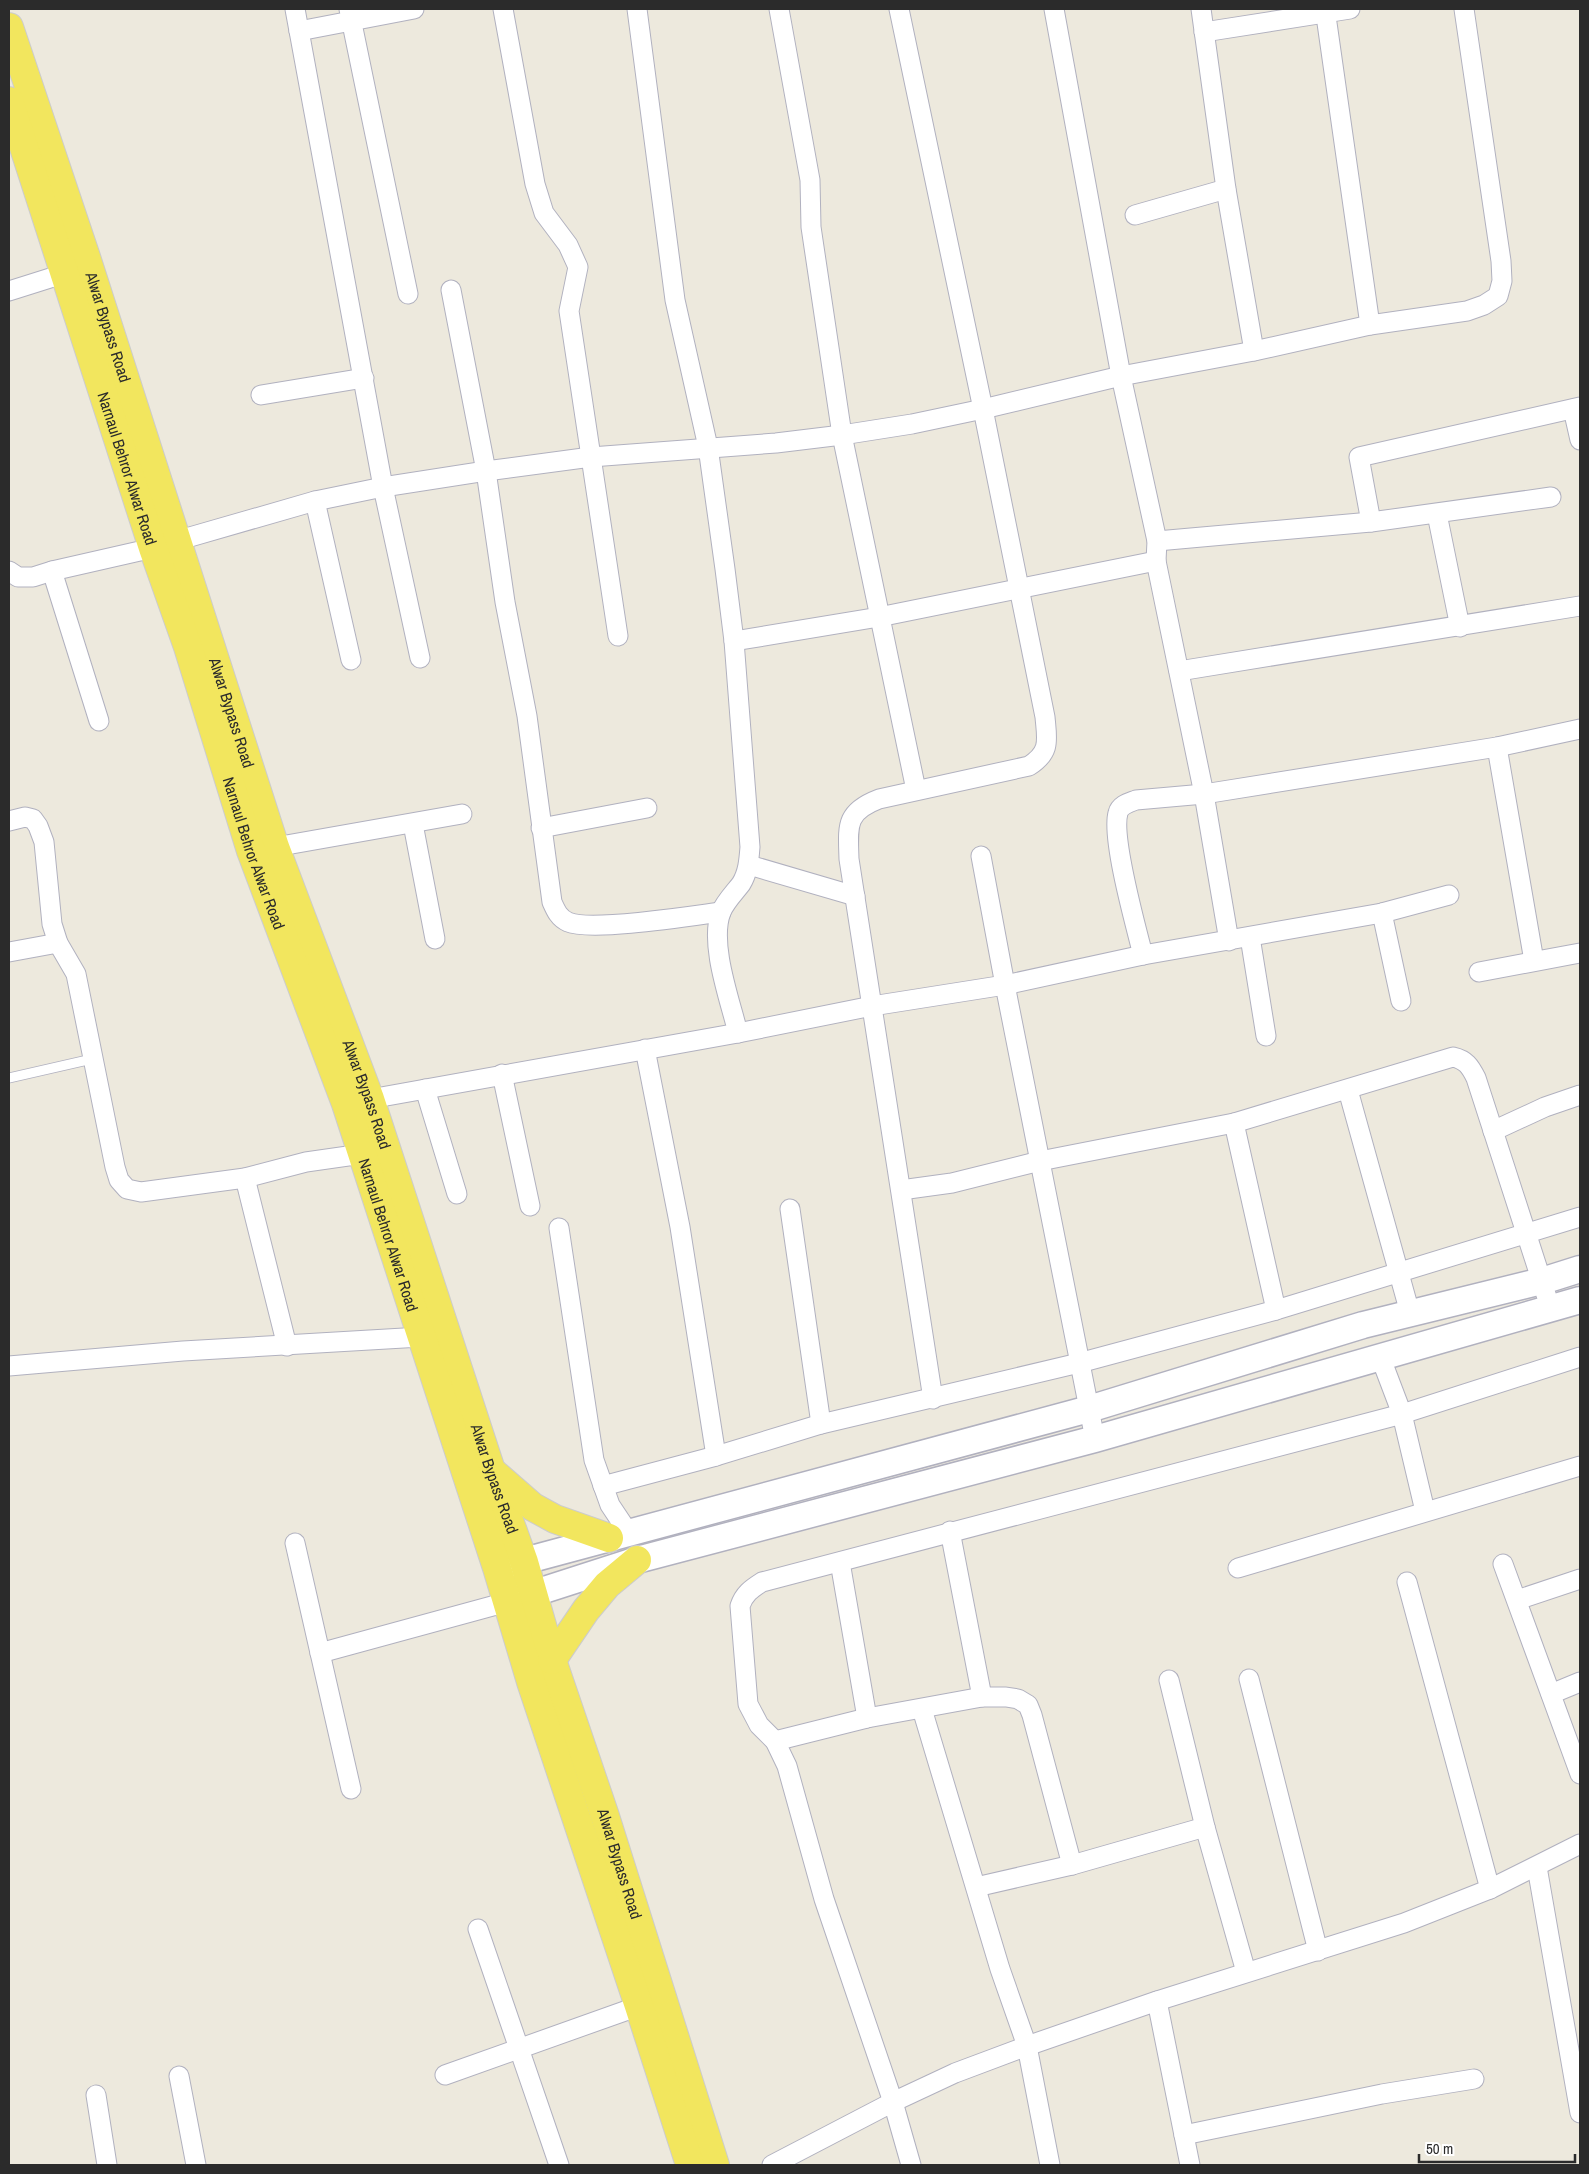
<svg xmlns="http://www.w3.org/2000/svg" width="1589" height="2174" font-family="'Archivo Narrow',sans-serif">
	<rect width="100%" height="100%" fill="#ede9dd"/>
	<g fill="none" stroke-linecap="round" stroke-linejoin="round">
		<g stroke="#b1b1bf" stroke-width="11">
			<polyline id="lane" points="9,1078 92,1059"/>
		</g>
		<g stroke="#b1b1bf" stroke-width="21">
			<g id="street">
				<polyline points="295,9 383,487 420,658"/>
				<polyline points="349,9 408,294"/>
				<polyline points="503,9 535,184 544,213 568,245 578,267 569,311 618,636"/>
				<path d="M637,9L675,300L708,447L725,569L734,641L750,847C749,860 748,873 741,884C734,893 725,902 721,912C709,944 730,1000 738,1033"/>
				<polyline points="779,9 810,180 811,227 842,435 916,790"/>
				<path d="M899,9L983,409L1045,717C1047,740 1051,752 1029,766L879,799C845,812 848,826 849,859L933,1399"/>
				<polyline points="1054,9 1121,376 1157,541 1156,561 1204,794 1229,941"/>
				<polyline points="1201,9 1226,189 1254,351"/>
				<polyline points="1325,9 1370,325"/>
				<polyline points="299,31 414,9"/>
				<polyline points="1204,32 1350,9"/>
				<polyline points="1135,215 1226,189"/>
				<path d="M451,290L486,471L505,602L527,716L552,902C556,911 559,918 568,922C591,932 691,916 721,912"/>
				<polyline points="9,291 66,273"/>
				<polyline points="261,395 364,378"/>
				<polyline points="1573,409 1580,440"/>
				<polyline points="315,501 351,660"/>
				<polyline points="1437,514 1460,627"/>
				<polyline points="1371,522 1359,457 1580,407"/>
				<polyline points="176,541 315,501 383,487 486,471 591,457 776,443 842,435 912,424 983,409 1121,376 1254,351 1370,325 1467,311 1484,305 1498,296 1502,281 1501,261 1464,9"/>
				<polyline points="1157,541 1371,522 1551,497"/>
				<polyline points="9,571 18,577 33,577 52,571 153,548"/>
				<polyline points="52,571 99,721"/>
				<polyline points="734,641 879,617 1156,561"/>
				<polyline points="1179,671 1580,606"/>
				<polyline points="1497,747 1534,961"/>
				<polyline points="9,821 25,817 33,819 38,826 44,842 52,924 58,943 76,974 115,1167 119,1180 127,1189 141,1192 245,1178 306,1162 362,1154"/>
				<polyline points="413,824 435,939"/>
				<polyline points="541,828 647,808"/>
				<polyline points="275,847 462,814"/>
				<polyline points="981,856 1005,985 1095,1439"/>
				<polyline points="749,865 855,896"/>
				<polyline points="1382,913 1401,1001"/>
				<polyline points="1250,937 1266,1036"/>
				<polyline points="9,952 58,943"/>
				<path d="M1143,955C1136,927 1111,838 1118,813C1120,805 1128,803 1136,800L1204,794L1497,747L1580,729"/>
				<polyline points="1479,972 1580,953"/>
				<polyline points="645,1049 680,1227 716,1456"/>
				<polyline points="502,1074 530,1206"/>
				<polyline points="425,1089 457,1194"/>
				<polyline points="1348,1090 1410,1313"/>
				<polyline points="370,1099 738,1033 872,1006 1005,985 1143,955 1382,913 1449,895"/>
				<polyline points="1234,1123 1276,1310"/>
				<polyline points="1493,1131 1545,1107 1580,1095"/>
				<polyline points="245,1178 287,1346"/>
				<path d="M901,1190L952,1183L1040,1161L1234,1123L1453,1057C1466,1060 1470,1066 1476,1078L1551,1310"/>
				<polyline points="790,1209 821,1424"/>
				<polyline points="559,1228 594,1460 610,1505 628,1532"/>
				<polyline points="1380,1356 1402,1414 1425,1511"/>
				<polyline points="9,1366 183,1351 421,1337"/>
				<polyline points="603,1486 716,1456 821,1424 1079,1363 1276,1310 1580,1217"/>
				<polyline points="950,1531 982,1697"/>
				<polyline points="295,1543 351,1789"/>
				<polyline points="840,1562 867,1718"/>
				<polyline points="1503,1564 1580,1774"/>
				<polyline points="1238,1568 1580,1466"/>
				<polyline points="1407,1582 1490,1889"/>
				<polyline points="1517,1600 1580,1579"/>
				<polyline points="320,1653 507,1602"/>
				<polyline points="1249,1679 1318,1951"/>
				<polyline points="1169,1680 1205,1827 1246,1972"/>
				<polyline points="1551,1694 1580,1682"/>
				<polyline points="922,1709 1000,1969 1027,2046 1050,2165"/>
				<polyline points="775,1741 867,1718 982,1697 1006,1697 1018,1699 1028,1705 1032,1715 1072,1865"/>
				<polyline points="1537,1867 1580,2113"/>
				<polyline points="976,1887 1072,1865 1205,1827"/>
				<polyline points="478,1929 559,2165"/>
				<polyline points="1157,2001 1190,2165"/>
				<polyline points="445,2075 639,2006"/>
				<polyline points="179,2076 196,2165"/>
				<polyline points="96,2095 107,2165"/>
				<polyline points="1184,2135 1382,2094 1474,2079"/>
				<polyline points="772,2165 893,2102 955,2073 1027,2046 1157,2001 1404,1923 1490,1889 1580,1844"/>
				<path d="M911,2165L893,2102L824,1899L787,1766L775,1741L759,1725L748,1704L740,1606C744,1594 751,1589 762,1582L1402,1414L1580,1357"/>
			</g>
		</g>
		<g stroke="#b1b1bf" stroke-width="29">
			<g id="secondary">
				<polyline points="502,1567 1089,1409 1363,1325 1542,1281 1580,1269"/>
				<polyline points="513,1600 637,1560 1095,1439 1580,1300"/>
			</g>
		</g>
		<g stroke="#ccc" stroke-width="30">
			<g id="primary">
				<path id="s1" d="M9,27L86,257L275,847L370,1099L491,1470L524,1562L552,1660L604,1813L715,2165"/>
				<path id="s2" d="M9,101L153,548L188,647L251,851L346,1104L497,1568L531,1682L639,2006L690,2165"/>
				<polyline points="494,1473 533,1507 555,1519 609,1538"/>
				<polyline points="552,1660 586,1610 607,1585 637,1560"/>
			</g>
		</g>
		<use href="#lane" stroke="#fff" stroke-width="9"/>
		<use href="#street" stroke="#fff" stroke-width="19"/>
		<use href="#secondary" stroke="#fff" stroke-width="26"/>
		<use href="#primary" stroke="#f2e65e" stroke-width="28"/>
	</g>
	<g text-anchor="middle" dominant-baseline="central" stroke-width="4" stroke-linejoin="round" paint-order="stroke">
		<g font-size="16" fill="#2b2b2b" stroke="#fff">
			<text stroke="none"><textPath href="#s1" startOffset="316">Alwar Bypass Road</textPath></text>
			<text stroke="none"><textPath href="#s2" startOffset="386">Narnaul Behror Alwar Road</textPath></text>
			<text stroke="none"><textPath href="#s1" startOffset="721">Alwar Bypass Road</textPath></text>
			<text stroke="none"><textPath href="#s2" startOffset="791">Narnaul Behror Alwar Road</textPath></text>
			<text stroke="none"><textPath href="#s1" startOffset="1126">Alwar Bypass Road</textPath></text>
			<text stroke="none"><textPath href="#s2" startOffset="1196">Narnaul Behror Alwar Road</textPath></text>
			<text stroke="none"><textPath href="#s1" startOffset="1531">Alwar Bypass Road</textPath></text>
			<text stroke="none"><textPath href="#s1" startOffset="1936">Alwar Bypass Road</textPath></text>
		</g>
	</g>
	<rect width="1589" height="2174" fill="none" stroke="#2b2b2b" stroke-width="20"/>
	<path d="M1419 2154v8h156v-8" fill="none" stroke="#2b2b2b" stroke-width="2.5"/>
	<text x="1426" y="2154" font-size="15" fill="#2b2b2b" stroke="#ffffff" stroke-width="4" paint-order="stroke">50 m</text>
</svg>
